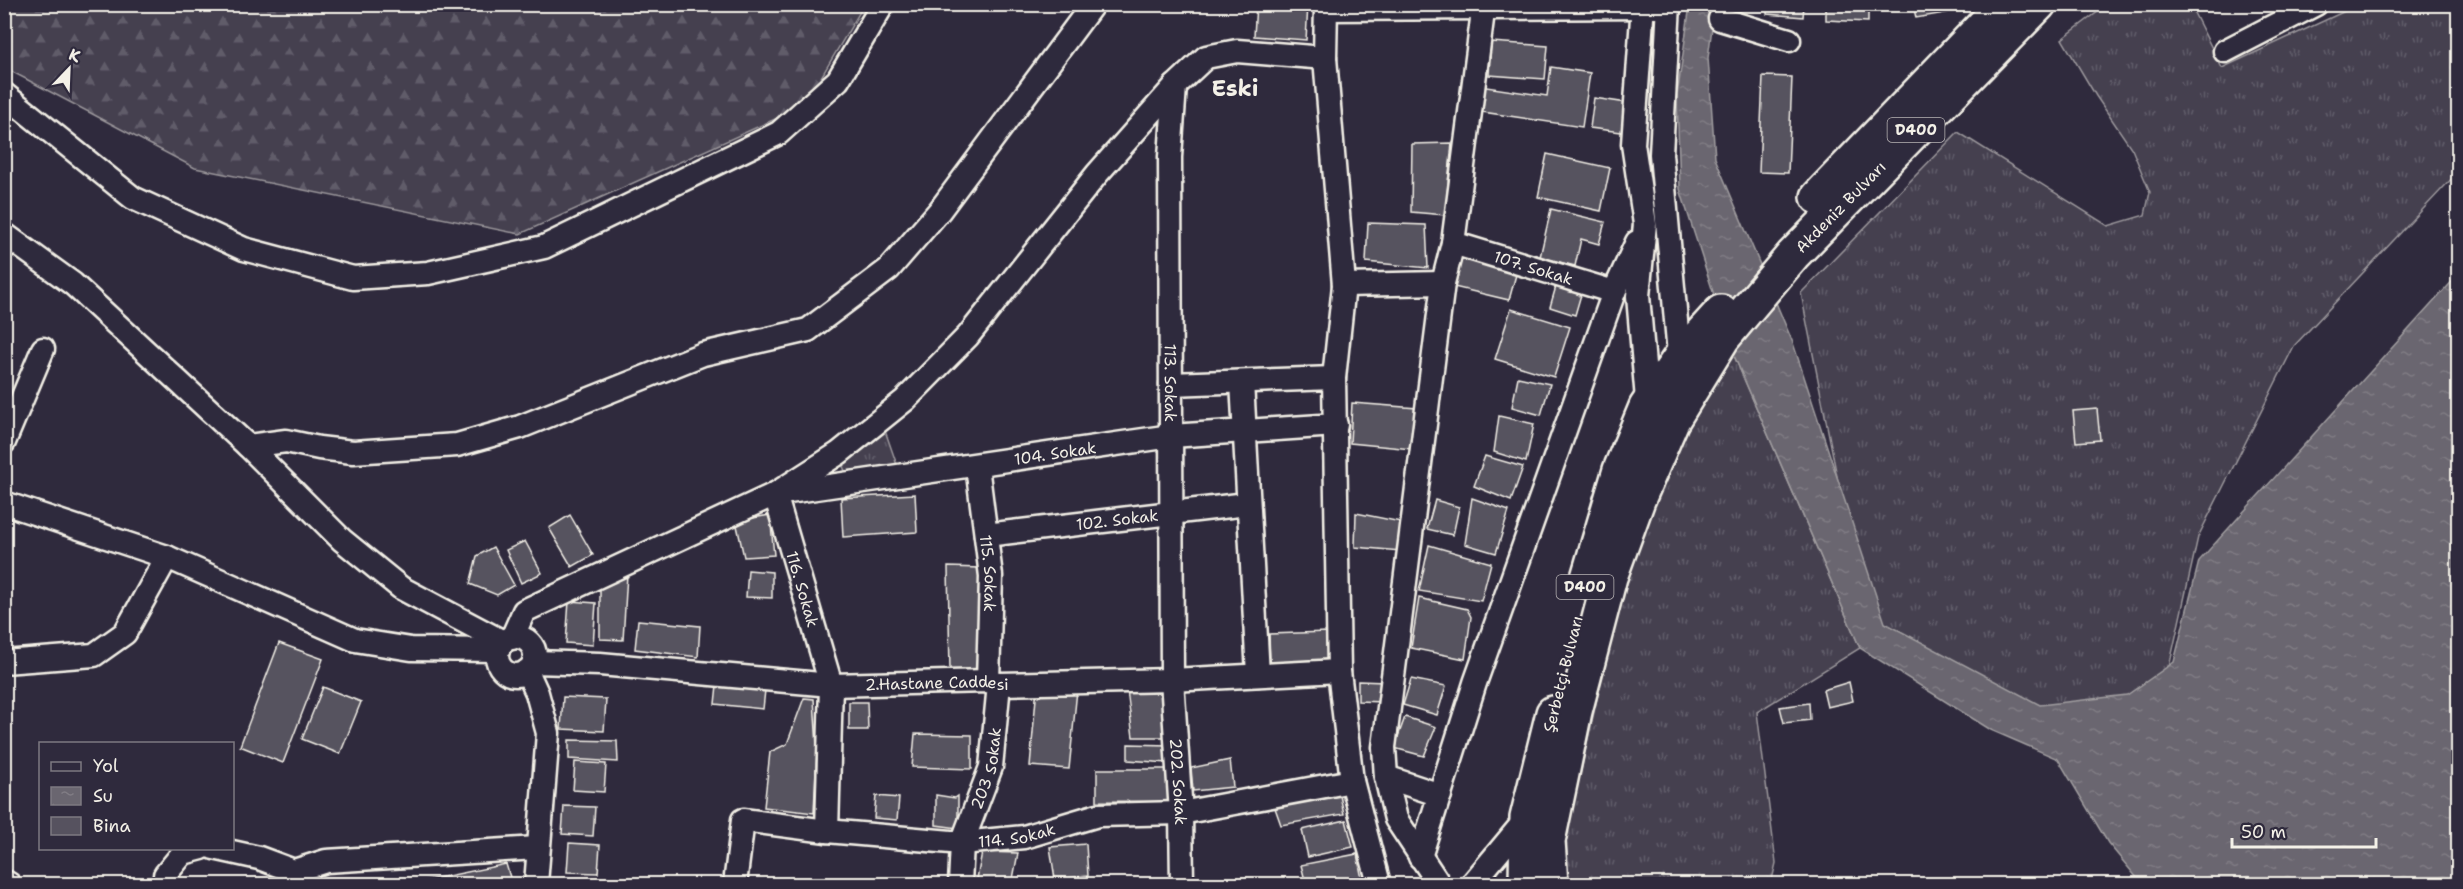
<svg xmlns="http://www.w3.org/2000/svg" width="2463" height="889" font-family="'Shantell Sans',sans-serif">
	<defs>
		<pattern id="grass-tufts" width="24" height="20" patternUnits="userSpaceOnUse" patternTransform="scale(1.5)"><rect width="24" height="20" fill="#454050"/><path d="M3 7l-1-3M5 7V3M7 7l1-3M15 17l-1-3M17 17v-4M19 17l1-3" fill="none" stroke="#605c69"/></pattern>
		<pattern id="forest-firs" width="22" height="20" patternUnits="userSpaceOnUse" patternTransform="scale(1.5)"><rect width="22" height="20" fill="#454050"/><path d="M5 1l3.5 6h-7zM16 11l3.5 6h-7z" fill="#605c69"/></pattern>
		<pattern id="water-ripples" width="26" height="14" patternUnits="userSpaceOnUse" patternTransform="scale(1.5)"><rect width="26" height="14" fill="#6a6670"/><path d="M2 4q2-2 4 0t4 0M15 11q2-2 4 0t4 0" fill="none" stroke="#807c84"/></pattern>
	</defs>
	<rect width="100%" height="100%" fill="#2f2a3d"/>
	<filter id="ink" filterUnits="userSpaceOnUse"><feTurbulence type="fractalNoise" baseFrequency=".0167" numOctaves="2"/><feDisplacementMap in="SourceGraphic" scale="12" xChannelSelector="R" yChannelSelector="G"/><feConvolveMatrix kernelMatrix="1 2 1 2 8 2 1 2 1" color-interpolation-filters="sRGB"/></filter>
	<g filter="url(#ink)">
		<g fill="url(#grass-tufts)" stroke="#9c989c" stroke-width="1.5">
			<polygon points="2107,5 2190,5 2222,68 2358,5 2458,5 2458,172 2294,346 2198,537 2164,690 2038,725 1893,640 1853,558 1801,293 1958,132 2108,226 2145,215 2150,192 2132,149 2096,96 2062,39"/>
			<polygon points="1732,351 1860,648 1757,712 1776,863 1771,884 1559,884 1557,877 1623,583 1663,471"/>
			<polygon points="882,422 897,465 845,471 837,452"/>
		</g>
		<polygon fill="url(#forest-firs)" stroke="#9c989c" stroke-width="1.5" points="4,5 864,5 804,106 520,234 195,168 5,68"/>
		<polygon fill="url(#water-ripples)" stroke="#a19ea0" stroke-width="1.5" points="1690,5 1715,5 1708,58 1715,158 1793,343 1885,623 2040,705 2127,695 2174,662 2199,561 2458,275 2458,884 2142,884 2108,843 2058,759 1991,730 1860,648 1732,351 1680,189 1677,96"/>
		<g fill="#56525f" stroke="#f4f1e8" stroke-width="1.5">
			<polygon points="1256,4 1308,4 1306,40 1254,36"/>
			<polygon points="1767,4 1804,4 1803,17 1767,14"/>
			<polygon points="1826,4 1868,4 1868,22 1826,20"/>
			<polygon points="1913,4 1949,4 1951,12 1916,18"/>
			<polygon points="1491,42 1548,46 1545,79 1489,75"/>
			<polygon points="1551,67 1590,73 1582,127 1476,111 1480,86 1547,96"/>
			<polygon points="1763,76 1792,77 1788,173 1759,172"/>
			<polygon points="1594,98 1633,104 1629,133 1590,128"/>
			<polygon points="1452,143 1445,215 1411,212 1412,144"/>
			<polygon points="1547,154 1610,168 1601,211 1538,197"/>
			<polygon points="1551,209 1605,222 1599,244 1581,239 1575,266 1540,257"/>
			<polygon points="1368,223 1426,225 1428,268 1366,262"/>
			<polygon points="1463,254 1517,271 1509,300 1454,287"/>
			<polygon points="1557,283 1582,291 1575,315 1550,307"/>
			<polygon points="1511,309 1570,327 1554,377 1495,359"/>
			<polygon points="1518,377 1550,384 1541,415 1512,407"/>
			<polygon points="1352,403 1417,408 1412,449 1350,443"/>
			<polygon points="2097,409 2100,440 2076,442 2073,411"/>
			<polygon points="1499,416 1534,424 1526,462 1494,452"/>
			<polygon points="1485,456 1523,467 1511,501 1474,486"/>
			<polygon points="915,494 917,532 843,537 841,498"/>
			<polygon points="1472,498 1509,511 1496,553 1465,544"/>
			<polygon points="1435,500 1459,507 1453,535 1427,529"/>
			<polygon points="1356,513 1406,523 1401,551 1355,547"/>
			<polygon points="570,515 593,555 572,567 549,528"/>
			<polygon points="770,515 774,555 744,557 736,521"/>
			<polygon points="525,541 542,573 521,583 506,550"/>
			<polygon points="1429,545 1491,563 1481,601 1419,591"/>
			<polygon points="493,547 514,585 497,595 470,584 477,556"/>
			<polygon points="948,567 980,568 979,673 950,671"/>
			<polygon points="748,570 772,572 772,598 746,597"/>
			<polygon points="627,574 623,640 600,639 600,584"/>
			<polygon points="1419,598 1467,609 1471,617 1465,659 1411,648"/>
			<polygon points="569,601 596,603 593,645 566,643"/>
			<polygon points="638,620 700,626 698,657 635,649"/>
			<polygon points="1328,632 1330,659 1270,663 1269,634"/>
			<polygon points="279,643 323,659 283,763 240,746"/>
			<polygon points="1411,679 1446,686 1437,715 1403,705"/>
			<polygon points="1358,681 1384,682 1383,702 1358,701"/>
			<polygon points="1849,682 1853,701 1827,707 1823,690"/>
			<polygon points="717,685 765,690 763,709 715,704"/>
			<polygon points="323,687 361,702 340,754 302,739"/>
			<polygon points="1037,687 1077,690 1069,769 1030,766"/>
			<polygon points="1166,689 1166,737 1133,737 1127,690"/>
			<polygon points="563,697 606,699 604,731 561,729"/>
			<polygon points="804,698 814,699 817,747 814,813 764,807 770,752 787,744"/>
			<polygon points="849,702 867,702 868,730 849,730"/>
			<polygon points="1809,703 1810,720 1784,723 1780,707"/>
			<polygon points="1405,717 1436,727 1424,756 1394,748"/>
			<polygon points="915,734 972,735 972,769 912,767"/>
			<polygon points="569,740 617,741 618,762 569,759"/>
			<polygon points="1128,744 1168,745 1168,763 1128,760"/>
			<polygon points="1230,760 1233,787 1193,791 1191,768"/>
			<polygon points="575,762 606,764 604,792 573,790"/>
			<polygon points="1097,769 1170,769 1170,802 1097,801"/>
			<polygon points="1339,791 1344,814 1281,825 1274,805"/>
			<polygon points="936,795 955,798 958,796 958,828 936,825"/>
			<polygon points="876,796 899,798 897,820 874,818"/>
			<polygon points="564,806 595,807 593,836 562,834"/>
			<polygon points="1346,820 1353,847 1308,857 1302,830"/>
			<polygon points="569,843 600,845 598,873 567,872"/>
			<polygon points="1086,844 1088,876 1055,879 1050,847"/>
			<polygon points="982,852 1018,853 1012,884 976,884"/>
			<polygon points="1357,854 1363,884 1306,884 1301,865"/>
			<polygon points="506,864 512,884 409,884"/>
			<polygon points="561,878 592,880 592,884 560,884"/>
		</g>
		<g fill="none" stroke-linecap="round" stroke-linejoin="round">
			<g stroke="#f4f1e8" stroke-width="27">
				<g id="minor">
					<polyline points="1326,4 1325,58 1344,285 1334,378 1339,671 1352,781 1379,884"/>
					<polyline points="1643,4 1633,144 1645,224 1638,296 1648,411"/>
					<polyline points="1669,4 1661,154 1680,365"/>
					<polyline points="1326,9 1657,7"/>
					<polyline points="1720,19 1789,40"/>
					<polyline points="2225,51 2316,4"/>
					<path id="s1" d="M1175,86L1170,157L1172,680L1181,813L1182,884"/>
					<polyline points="4,94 133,198 244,249 353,278 428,273 544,247 779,133 838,80 883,4"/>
					<polyline points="4,234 73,284 248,446 342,540 401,588 503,642"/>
					<path id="s2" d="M1453,243L1614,292"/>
					<polyline points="1344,285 1443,283"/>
					<polyline points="1242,382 1258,675"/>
					<polyline points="1171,384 1334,378"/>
					<polyline points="4,442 43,349"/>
					<polyline points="248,446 286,441 319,448 353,452 457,445 520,427 703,354 808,330 889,269 940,210 1093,4"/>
					<path id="s3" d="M977,466L991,576L988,681"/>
					<path id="s4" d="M782,493L1171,436L1336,425"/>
					<path id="s5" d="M775,494L831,685L827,831"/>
					<polyline points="4,503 167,557 355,640 411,649 498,650"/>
					<path id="s6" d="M986,535L1247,504"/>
					<circle cx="516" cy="656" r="19"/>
					<polyline points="512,638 524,611 775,494 839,453 905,400 968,336 1097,174 1175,86 1206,57 1237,51 1325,58"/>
					<polyline points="4,662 94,655 125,633 167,557"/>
					<path id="s7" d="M534,662L600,664L831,685L988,681L999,684L1172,680L1339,671"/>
					<polyline points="527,671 537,693 548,733 536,884"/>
					<polyline points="1386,777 1440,795"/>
					<polyline points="214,848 259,858 294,871 326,861 537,848"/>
					<polyline points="1420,857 1475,683 1614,292 1637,242"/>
					<polyline points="4,881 9,884"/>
					<polyline points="165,884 165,875 183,853 202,848"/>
					<path id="s8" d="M735,884L743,820L827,831L962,843L1024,837L1098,815L1181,813L1352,781"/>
					<path id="s9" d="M960,884L962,843L991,767L999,684"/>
					<polyline points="1439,884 1396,819 1386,777 1384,747 1443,283 1453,243 1484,4"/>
					<polyline points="1472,884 1527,818"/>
				</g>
			</g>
			<g stroke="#f4f1e8" stroke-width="38">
				<g id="highway">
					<polyline points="1818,197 2004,4"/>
					<polyline points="1587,581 1620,470 1646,407 1681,356 1721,312"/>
					<polyline points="1526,884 1527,818 1553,713"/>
					<path id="s10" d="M1551,884L1548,841L1575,711L1610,577L1638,500L1672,421L1723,338L1793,255L2039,4"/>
				</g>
			</g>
			<use href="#minor" stroke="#2f2a3d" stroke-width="22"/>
			<use href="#highway" stroke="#2f2a3d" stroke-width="33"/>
		</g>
	</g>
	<g text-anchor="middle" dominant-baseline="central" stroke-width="4.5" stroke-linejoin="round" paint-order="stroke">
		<g fill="#2f2a3d" stroke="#b9b5b5" stroke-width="1.5">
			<rect x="1887.5" y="118" width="57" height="24" rx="4.5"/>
			<rect x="1556.5" y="575" width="57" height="24" rx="4.5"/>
		</g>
		<g font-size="15" font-weight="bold" fill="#f4f1e8">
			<text x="1916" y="130">D400</text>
			<text x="1585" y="587">D400</text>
		</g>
		<g font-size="16" fill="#f4f1e8" stroke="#2f2a3d">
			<text stroke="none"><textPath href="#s10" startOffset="756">Akdeniz Bulvarı</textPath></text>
			<text stroke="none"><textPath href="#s2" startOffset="84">107. Sokak</textPath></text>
			<text stroke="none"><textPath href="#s1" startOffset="297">113. Sokak</textPath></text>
			<text stroke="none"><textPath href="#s4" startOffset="276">104. Sokak</textPath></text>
			<text stroke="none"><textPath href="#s6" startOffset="132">102. Sokak</textPath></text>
			<text stroke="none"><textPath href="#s3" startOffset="108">115. Sokak</textPath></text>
			<text stroke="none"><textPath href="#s5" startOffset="99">116. Sokak</textPath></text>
			<text transform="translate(1563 674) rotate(-76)">Şerbetçi Bulvarı</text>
			<text stroke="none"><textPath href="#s7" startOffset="404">2.Hastane Caddesi</textPath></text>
			<text stroke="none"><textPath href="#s9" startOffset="120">203 Sokak</textPath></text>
			<text stroke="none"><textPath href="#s1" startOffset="696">202. Sokak</textPath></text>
			<text stroke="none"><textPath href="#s8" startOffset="340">114. Sokak</textPath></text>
		</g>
		<g font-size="22" font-weight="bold" fill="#f4f1e8" stroke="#2f2a3d">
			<text x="1235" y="88">Eski</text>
		</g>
	</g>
	<rect width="2463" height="889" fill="none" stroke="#2f2a3d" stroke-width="24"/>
	<rect x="12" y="12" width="2439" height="865" fill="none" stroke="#f4f1e8" stroke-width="2" filter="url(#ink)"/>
	<rect x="39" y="742" width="195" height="108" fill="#2f2a3d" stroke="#7e7a81" stroke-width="1.5"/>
	<rect x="51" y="762" width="30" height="9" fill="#2f2a3d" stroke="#7e7a81" stroke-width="1.5"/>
	<text x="93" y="772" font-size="18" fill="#f4f1e8">Yol</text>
	<rect x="51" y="787" width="30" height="18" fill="url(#water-ripples)" stroke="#7e7a81" stroke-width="1.5"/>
	<text x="93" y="802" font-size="18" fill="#f4f1e8">Su</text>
	<rect x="51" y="817" width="30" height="18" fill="#56525f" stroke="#7e7a81" stroke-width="1.5"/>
	<text x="93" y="832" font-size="18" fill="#f4f1e8">Bina</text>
	<g transform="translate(69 69) rotate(23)" stroke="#2f2a3d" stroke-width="4.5" paint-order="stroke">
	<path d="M0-4.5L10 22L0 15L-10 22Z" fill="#f4f1e8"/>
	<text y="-9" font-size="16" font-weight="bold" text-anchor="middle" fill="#f4f1e8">K</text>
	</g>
	<path d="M2232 838v9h144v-9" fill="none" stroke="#f4f1e8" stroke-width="3"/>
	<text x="2241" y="838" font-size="18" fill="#f4f1e8" stroke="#2f2a3d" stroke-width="4.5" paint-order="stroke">50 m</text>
</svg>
